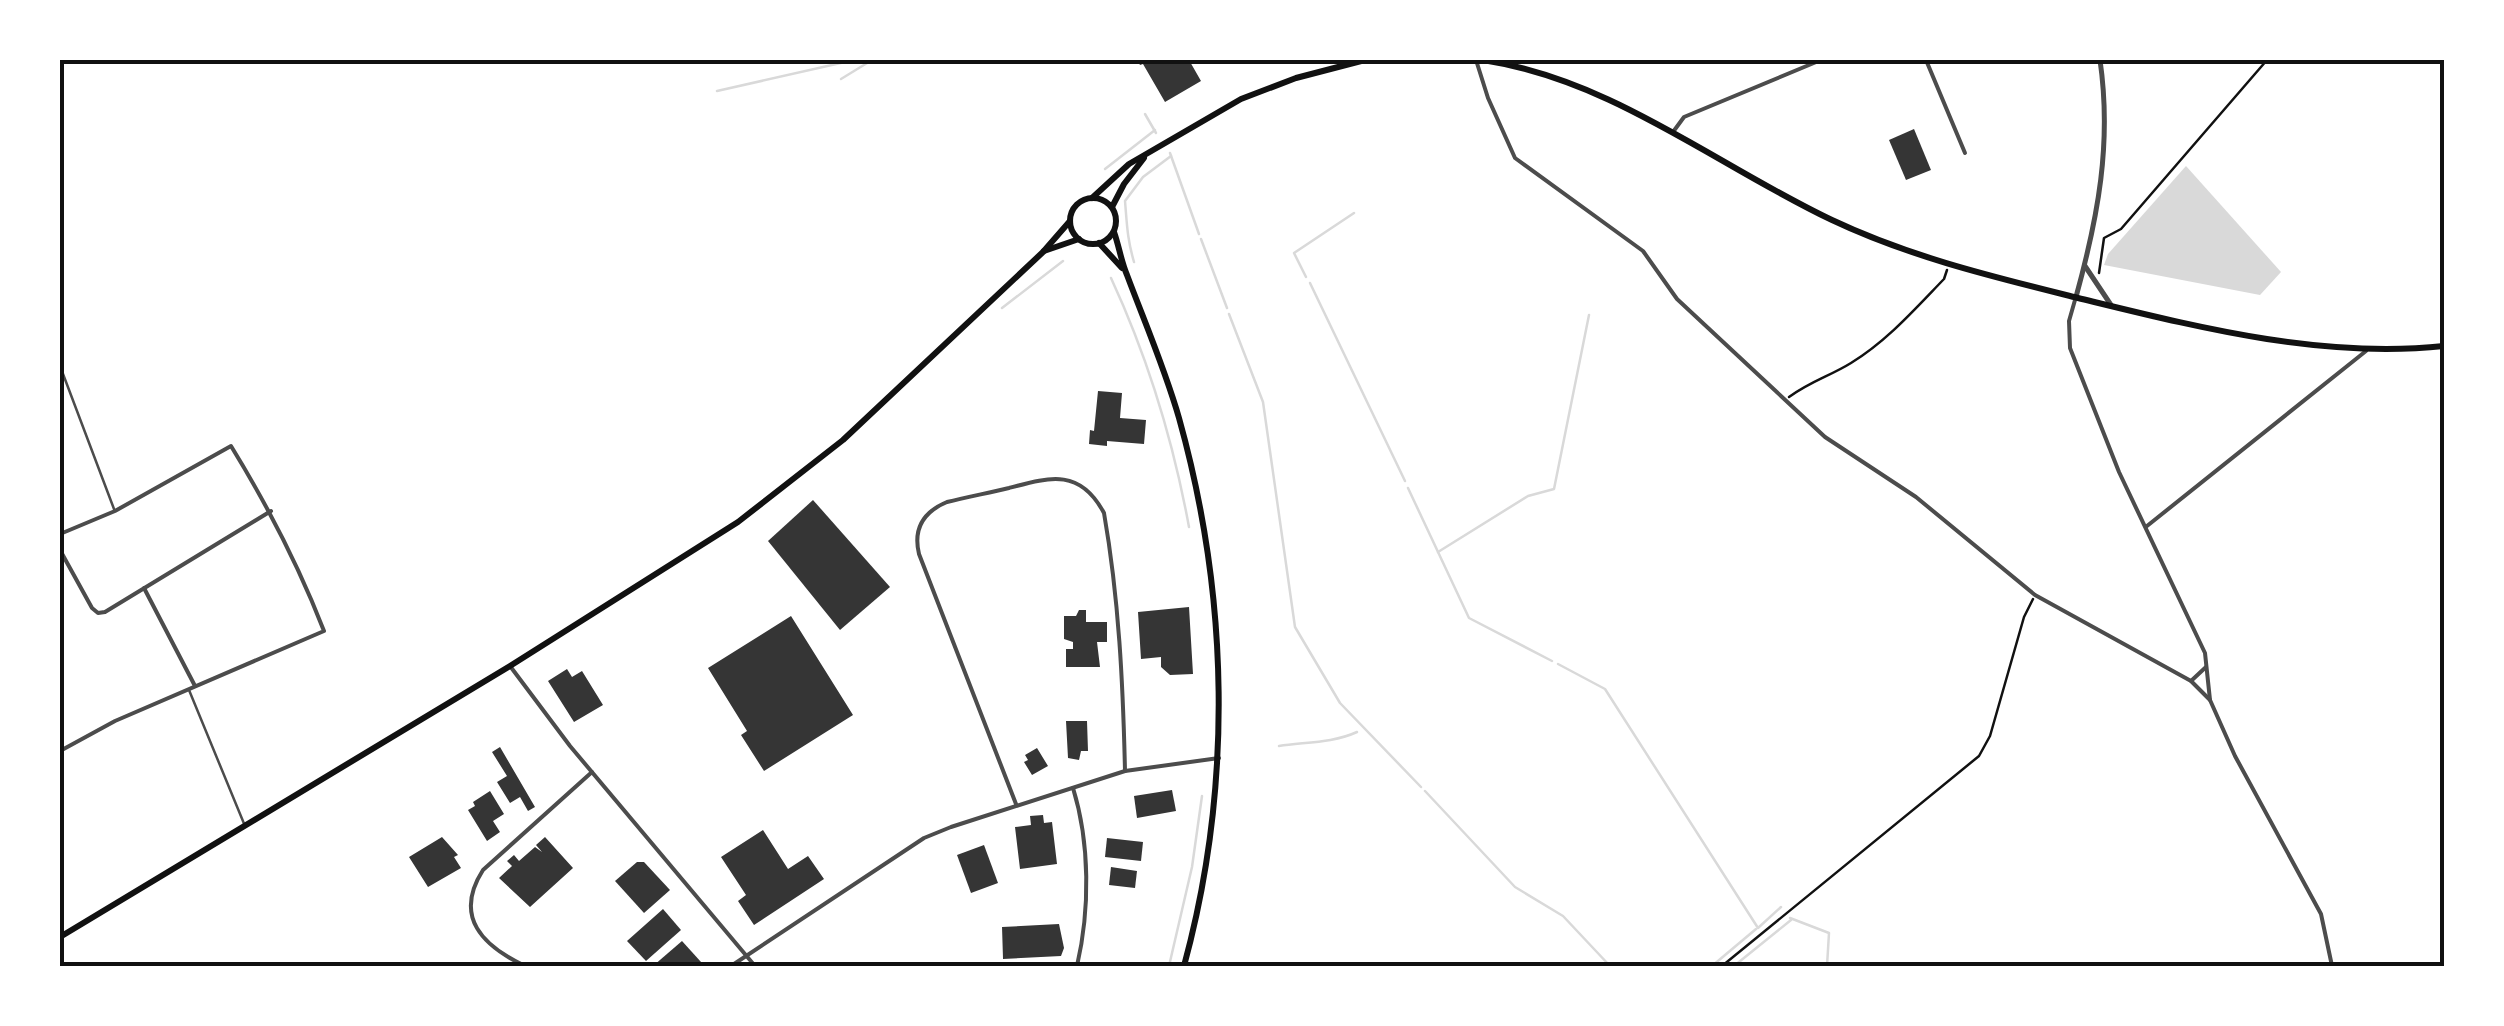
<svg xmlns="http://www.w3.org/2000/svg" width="2504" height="1026" font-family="'Public Sans',sans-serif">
	<rect width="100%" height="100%" fill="#fff"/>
	<polygon fill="#d9d9d9" points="2186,166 2281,272 2260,295 2104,265 2108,254"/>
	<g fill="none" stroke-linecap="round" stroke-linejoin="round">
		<g stroke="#d9d9d9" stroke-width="2.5">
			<polyline points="841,79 872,60"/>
			<polyline points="717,91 854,60"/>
			<polyline points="1145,114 1156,133"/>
			<polyline points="1170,153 1199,234"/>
			<polyline points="1105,169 1155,130"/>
			<polyline points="1201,239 1227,308"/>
			<path d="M1134,262C1127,238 1127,224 1125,201L1143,177L1171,156"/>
			<polyline points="1306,277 1294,253 1354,213"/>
			<path d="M1111,278C1148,358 1173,440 1189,527"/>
			<polyline points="1310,283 1405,481"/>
			<polyline points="1002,308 1063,261"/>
			<polyline points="1229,314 1263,402 1295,627 1340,703 1421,787"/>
			<polyline points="1408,488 1469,618 1552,661"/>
			<polyline points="1438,552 1528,496 1554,489 1589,315"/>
			<polyline points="1558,664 1605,689 1758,928 1781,907"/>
			<path d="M1279,746C1305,742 1333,743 1357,732"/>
			<polyline points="1425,791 1515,887 1563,916 1610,966"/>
			<polyline points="1790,918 1829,933 1827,966"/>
			<polyline points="1169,966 1192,867 1202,796"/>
			<polyline points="1712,966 1756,929"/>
			<polyline points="1734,966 1791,920"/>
		</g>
	</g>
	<g fill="#353535">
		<polygon points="1137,60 1189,60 1201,81 1165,102 1143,64 1140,65"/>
		<polygon points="1914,129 1931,170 1906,180 1889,140"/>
		<polygon points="1098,391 1122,393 1120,418 1146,420 1144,444 1107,441 1107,446 1089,444 1090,430 1094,431"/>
		<polygon points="813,500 890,587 840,630 768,541"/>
		<polygon points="1189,607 1193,674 1170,675 1161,667 1161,657 1141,659 1138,612"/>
		<polygon points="1079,610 1086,610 1086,622 1107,622 1107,642 1097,642 1100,667 1066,667 1066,649 1073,649 1073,642 1064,639 1064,616 1076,616"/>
		<polygon points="791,616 853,715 764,771 741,735 747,731 708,668"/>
		<polygon points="567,669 572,677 582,671 603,705 574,722 548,681"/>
		<polygon points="1066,721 1087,721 1088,751 1081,751 1079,760 1068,758"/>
		<polygon points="500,747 535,807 528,811 520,797 510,803 497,782 507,776 492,752"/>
		<polygon points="1037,748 1048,766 1032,775 1024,762 1028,760 1025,755"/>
		<polygon points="1172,790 1176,811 1137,818 1134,796"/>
		<polygon points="490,791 504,814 493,821 500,832 487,841 468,810 475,806 473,802"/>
		<polygon points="1043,815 1044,823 1052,822 1057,864 1020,869 1015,827 1031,825 1030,816"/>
		<polygon points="763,830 788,869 808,856 824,879 754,925 738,901 746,895 721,857"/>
		<polygon points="442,837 458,855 454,857 461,868 428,887 409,857"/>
		<polygon points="545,837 573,868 530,907 499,878 512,866 507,861 514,855 519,861 535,847 542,852 536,845"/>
		<polygon points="1107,838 1143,842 1141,861 1105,857"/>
		<polygon points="984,845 998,883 971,893 957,855"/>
		<polygon points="637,862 644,862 670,890 644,913 615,881"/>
		<polygon points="1111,867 1137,871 1135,888 1109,885"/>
		<polygon points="663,909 681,930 646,961 627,941"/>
		<polygon points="1059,924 1064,948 1061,956 1003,959 1002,927"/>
		<polygon points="682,941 701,962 696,966 653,966"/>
	</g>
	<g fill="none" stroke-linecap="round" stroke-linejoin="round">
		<g stroke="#111" stroke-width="2.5">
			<polyline points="2099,273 2104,238 2121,229 2267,60"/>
			<path d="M1789,397C1811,381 1830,376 1851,363C1887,341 1915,309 1944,279L1947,270"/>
			<polyline points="1722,966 1979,756 1990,736 2024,617 2033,599"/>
		</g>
		<g stroke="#4c4c4c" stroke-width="2.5">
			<polyline points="60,366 114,509"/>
			<polyline points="189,690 245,826"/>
		</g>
		<g stroke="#4c4c4c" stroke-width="4">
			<polyline points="1476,60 1488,98 1515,158 1643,251 1677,299 1825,437 1916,497 2035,595 2191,681 2210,700 2235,756 2321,914 2332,966"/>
			<polyline points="1926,60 1965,153"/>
			<polyline points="1673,132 1684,117 1821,60"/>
			<polyline points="2075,300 2069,321 2070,348 2119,472 2205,653 2210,700"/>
			<polyline points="2147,526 2366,351"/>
			<path d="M60,534L115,511L231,446C269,508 298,564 324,631L115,721L60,751"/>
			<polyline points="60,550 92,608 98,613 105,612 271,511"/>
			<polyline points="144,588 195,686"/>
			<polyline points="510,666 570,746 755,966"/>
			<polyline points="2191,681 2206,667"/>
			<path d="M1073,788C1090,843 1090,910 1077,966"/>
			<path d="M1016,804L919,554C913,529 923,512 947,502C967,497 988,493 1009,488C1050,477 1080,468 1104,513C1119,599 1123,684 1125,771"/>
			<path d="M525,966C483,946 453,917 483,870L592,772"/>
			<polyline points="731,966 924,838 951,827 1125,771 1219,758"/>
		</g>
		<g stroke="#4c4c4c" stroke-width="5">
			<polyline points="2085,266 2111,305"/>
			<path d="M2076,297C2098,217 2112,143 2100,60"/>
		</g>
		<g stroke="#111" stroke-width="6">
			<path d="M1114,232C1119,246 1121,261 1127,275C1145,323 1165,369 1179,418C1229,597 1233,786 1184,966"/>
			<polyline points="1099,243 1122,268"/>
		</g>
		<g stroke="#111" stroke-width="6">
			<path d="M1483,60C1613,80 1716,165 1832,220C1910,257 1994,277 2078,298C2197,327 2320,359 2444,346"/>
			<circle cx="1093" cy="221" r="23"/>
			<polyline points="1092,198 1129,164 1241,99 1296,78 1365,60"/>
			<polyline points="1112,207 1124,184 1144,158"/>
			<polyline points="1044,251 1079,239"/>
			<polyline points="60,937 510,666 738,522 843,440 1043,252 1070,221"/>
		</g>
	</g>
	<rect width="2504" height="1026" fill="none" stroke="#ffffff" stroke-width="125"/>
	<rect x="62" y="62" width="2380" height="902" fill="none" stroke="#111" stroke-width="4"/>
</svg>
